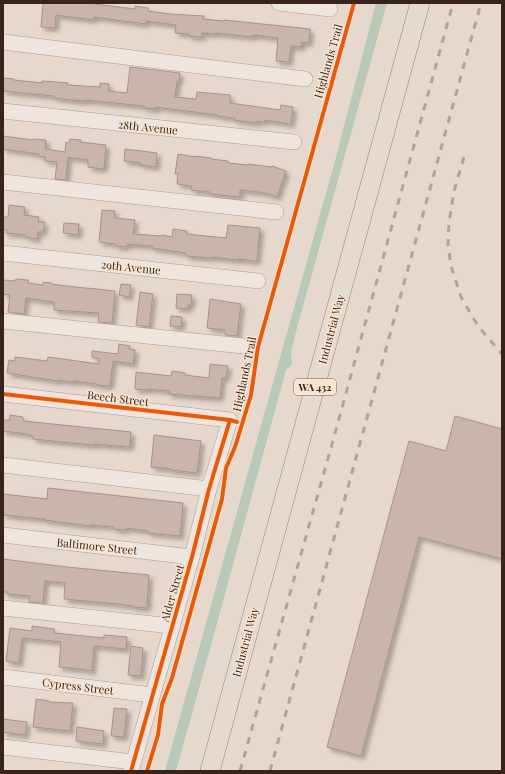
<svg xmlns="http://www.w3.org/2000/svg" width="505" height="774" font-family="'Playfair Display',serif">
	<defs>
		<filter id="shadow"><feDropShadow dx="3.5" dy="3.5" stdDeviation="2" flood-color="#0004"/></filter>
	</defs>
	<rect width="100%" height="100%" fill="#e6d8cc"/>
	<polygon fill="#b8c9ba" points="376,3 387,3 297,328 291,352 292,364 286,370 212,642 176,771 165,771 245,483 335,161"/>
	<g fill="#c9b5ad" stroke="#a6938b" filter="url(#shadow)">
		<polygon points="43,3 95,3 95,4 135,9 135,6 148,8 148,11 170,14 204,16 203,19 224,21 224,20 310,29 309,43 302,42 301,47 291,46 289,62 276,61 278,38 253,35 253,37 215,33 215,34 202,33 202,37 189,36 189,34 175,33 176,25 146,21 146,24 94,17 93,20 79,18 56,15 55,28 41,27"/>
		<polygon points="130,67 180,73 179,81 177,81 175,97 196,99 197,92 230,95 230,103 280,110 281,105 293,107 291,124 265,120 265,122 257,121 257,123 234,120 235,118 217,116 217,115 156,107 156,109 144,108 144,106 85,100 85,101 72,100 54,98 54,96 3,91 3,78 14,79 14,80 42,83 42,81 68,83 67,85 100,87 100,83 109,84 108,91 127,93"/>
		<polygon points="3,136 33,140 33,139 46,140 45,149 65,152 66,142 69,143 70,139 81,140 80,142 106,145 104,169 88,167 88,160 68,157 66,180 55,179 57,162 45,161 46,157 39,156 39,154 3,149"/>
		<polygon points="125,149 157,153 156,167 140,165 141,163 124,161"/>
		<polygon points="178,154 195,157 195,156 211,158 211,159 228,161 228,163 248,165 248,164 272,167 272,166 286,171 277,197 266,193 240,190 240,197 210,194 210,192 191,190 192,186 177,184 178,174 175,174"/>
		<polygon points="9,205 25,207 24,215 39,217 38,222 45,222 43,232 38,232 37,239 26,237 26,235 6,233 7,230 3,230 3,217 8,217"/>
		<polygon points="102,210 115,211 114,218 135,220 133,234 161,236 162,235 172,237 173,229 187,231 186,234 226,238 228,225 260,228 257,261 238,259 238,260 212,257 212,258 186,256 186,253 152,248 152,246 127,244 127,247 116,246 116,244 99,242"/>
		<polygon points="64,223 79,224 78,235 63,233"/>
		<polygon points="16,279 28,280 28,283 43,285 43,282 51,283 51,284 75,287 97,289 115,291 112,323 98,322 99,313 54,310 54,302 26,298 24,314 8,312 10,295 3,294 3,280 15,281"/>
		<polygon points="121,284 131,285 129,297 119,295"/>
		<polygon points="140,292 153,294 149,327 136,325"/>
		<polygon points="177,294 192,295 191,305 188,305 188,309 176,308"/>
		<polygon points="210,299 241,304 237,336 225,335 225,330 207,328"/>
		<polygon points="171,316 182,317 181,327 170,326"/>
		<polygon points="119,344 130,346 129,349 135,350 133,364 113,361 110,386 97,385 97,384 74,381 74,382 58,380 58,381 7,373 9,360 15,361 15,357 47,361 48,357 99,364 100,359 92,357 92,351 118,354"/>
		<polygon points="210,364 228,366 226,378 222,378 220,398 169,394 170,391 148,389 147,390 135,389 136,372 171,376 172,371 185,373 185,375 209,378"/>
		<polygon points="10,415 23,417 23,421 131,432 130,447 94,444 94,445 61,442 33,439 33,436 27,434 3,431 3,420 10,420"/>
		<polygon points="455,416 502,429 502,559 419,537 361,756 327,747 409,441 446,451"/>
		<polygon points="154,435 201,441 197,473 171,470 171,469 151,467"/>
		<polygon points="48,488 183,503 180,536 148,533 148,531 126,528 126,530 114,529 114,527 91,525 91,526 74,524 44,520 45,519 3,515 3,494 47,499"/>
		<polygon points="3,559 67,567 149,575 147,608 133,607 133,606 118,604 64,599 65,583 45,581 43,603 29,602 30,596 8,594 8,592 3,592"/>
		<polygon points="32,626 54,629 54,633 104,638 104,635 127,637 126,649 94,646 92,671 80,669 59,667 61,642 22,638 19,663 6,661 10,628 32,631"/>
		<polygon points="131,646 143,648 141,676 128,675"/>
		<polygon points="36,699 49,701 49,702 73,703 70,731 33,727"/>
		<polygon points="114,708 127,709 124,737 111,736"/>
		<polygon points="3,719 27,722 25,735 3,732"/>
		<polygon points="77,727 104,731 103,744 76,741"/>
	</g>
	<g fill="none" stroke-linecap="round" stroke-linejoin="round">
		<g stroke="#ab9e95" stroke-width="16">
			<g id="minor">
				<polyline points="279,3 330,9"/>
				<polyline points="3,42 305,79"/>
				<polyline points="3,111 294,142"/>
				<polyline points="3,182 276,212"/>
				<polyline points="3,253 258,281"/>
				<polyline points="3,321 243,346"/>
				<polyline points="3,394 230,420 209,489 192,557 131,771"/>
				<polyline points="3,465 209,489"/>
				<polyline points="3,535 192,557"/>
				<polyline points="3,608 172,626"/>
				<polyline points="3,677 152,695"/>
				<polyline points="3,747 133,762"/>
			</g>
		</g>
		<g stroke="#90837c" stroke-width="20">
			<polyline id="major" points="210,771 420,3"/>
		</g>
		<use href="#minor" stroke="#ede5de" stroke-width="15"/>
		<use href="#major" stroke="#e4dacf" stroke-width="19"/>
		<g stroke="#aca49e" stroke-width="3" stroke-dasharray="7 7" stroke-linecap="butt">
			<polyline points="464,157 454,191 449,223 448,244 451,266 461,297 478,326 502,354"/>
			<polyline points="240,771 334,437 453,3"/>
			<polyline points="270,771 481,3"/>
		</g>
		<g stroke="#f7e4d1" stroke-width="6">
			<g id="cycleway">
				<polyline points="3,394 230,420 237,422"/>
				<polyline points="131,771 192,557 209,489 230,420"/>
				<polyline points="147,771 158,735 162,704 172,678 222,499 226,468 235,447 251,395 258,347 354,3"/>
			</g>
		</g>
		<use href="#cycleway" stroke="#e8590c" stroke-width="4"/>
	</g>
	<g text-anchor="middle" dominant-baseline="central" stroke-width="3" stroke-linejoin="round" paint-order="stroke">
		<rect fill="#f7e4d1" stroke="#725e53" stroke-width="1" x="294" y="379" width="42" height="16" rx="3"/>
		<g font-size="10" font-weight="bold" fill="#39241d">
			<text x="315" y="387">WA 432</text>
		</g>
		<g font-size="11" fill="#39241d" stroke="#f7e4d1">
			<text transform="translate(328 61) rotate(-74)">Highlands Trail</text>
			<text transform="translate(148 127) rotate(6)">28th Avenue</text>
			<text transform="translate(131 267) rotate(6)">29th Avenue</text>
			<text transform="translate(331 329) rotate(-75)">Industrial Way</text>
			<text transform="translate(244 374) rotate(-78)">Highlands Trail</text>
			<text transform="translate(118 398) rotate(7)">Beech Street</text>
			<text transform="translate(97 546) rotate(6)">Baltimore Street</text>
			<text transform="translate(172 593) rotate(-74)">Alder Street</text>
			<text transform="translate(245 642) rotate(-75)">Industrial Way</text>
			<text transform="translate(78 686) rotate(7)">Cypress Street</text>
		</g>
	</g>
	<rect width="505" height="774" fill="none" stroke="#39241d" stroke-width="8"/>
</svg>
